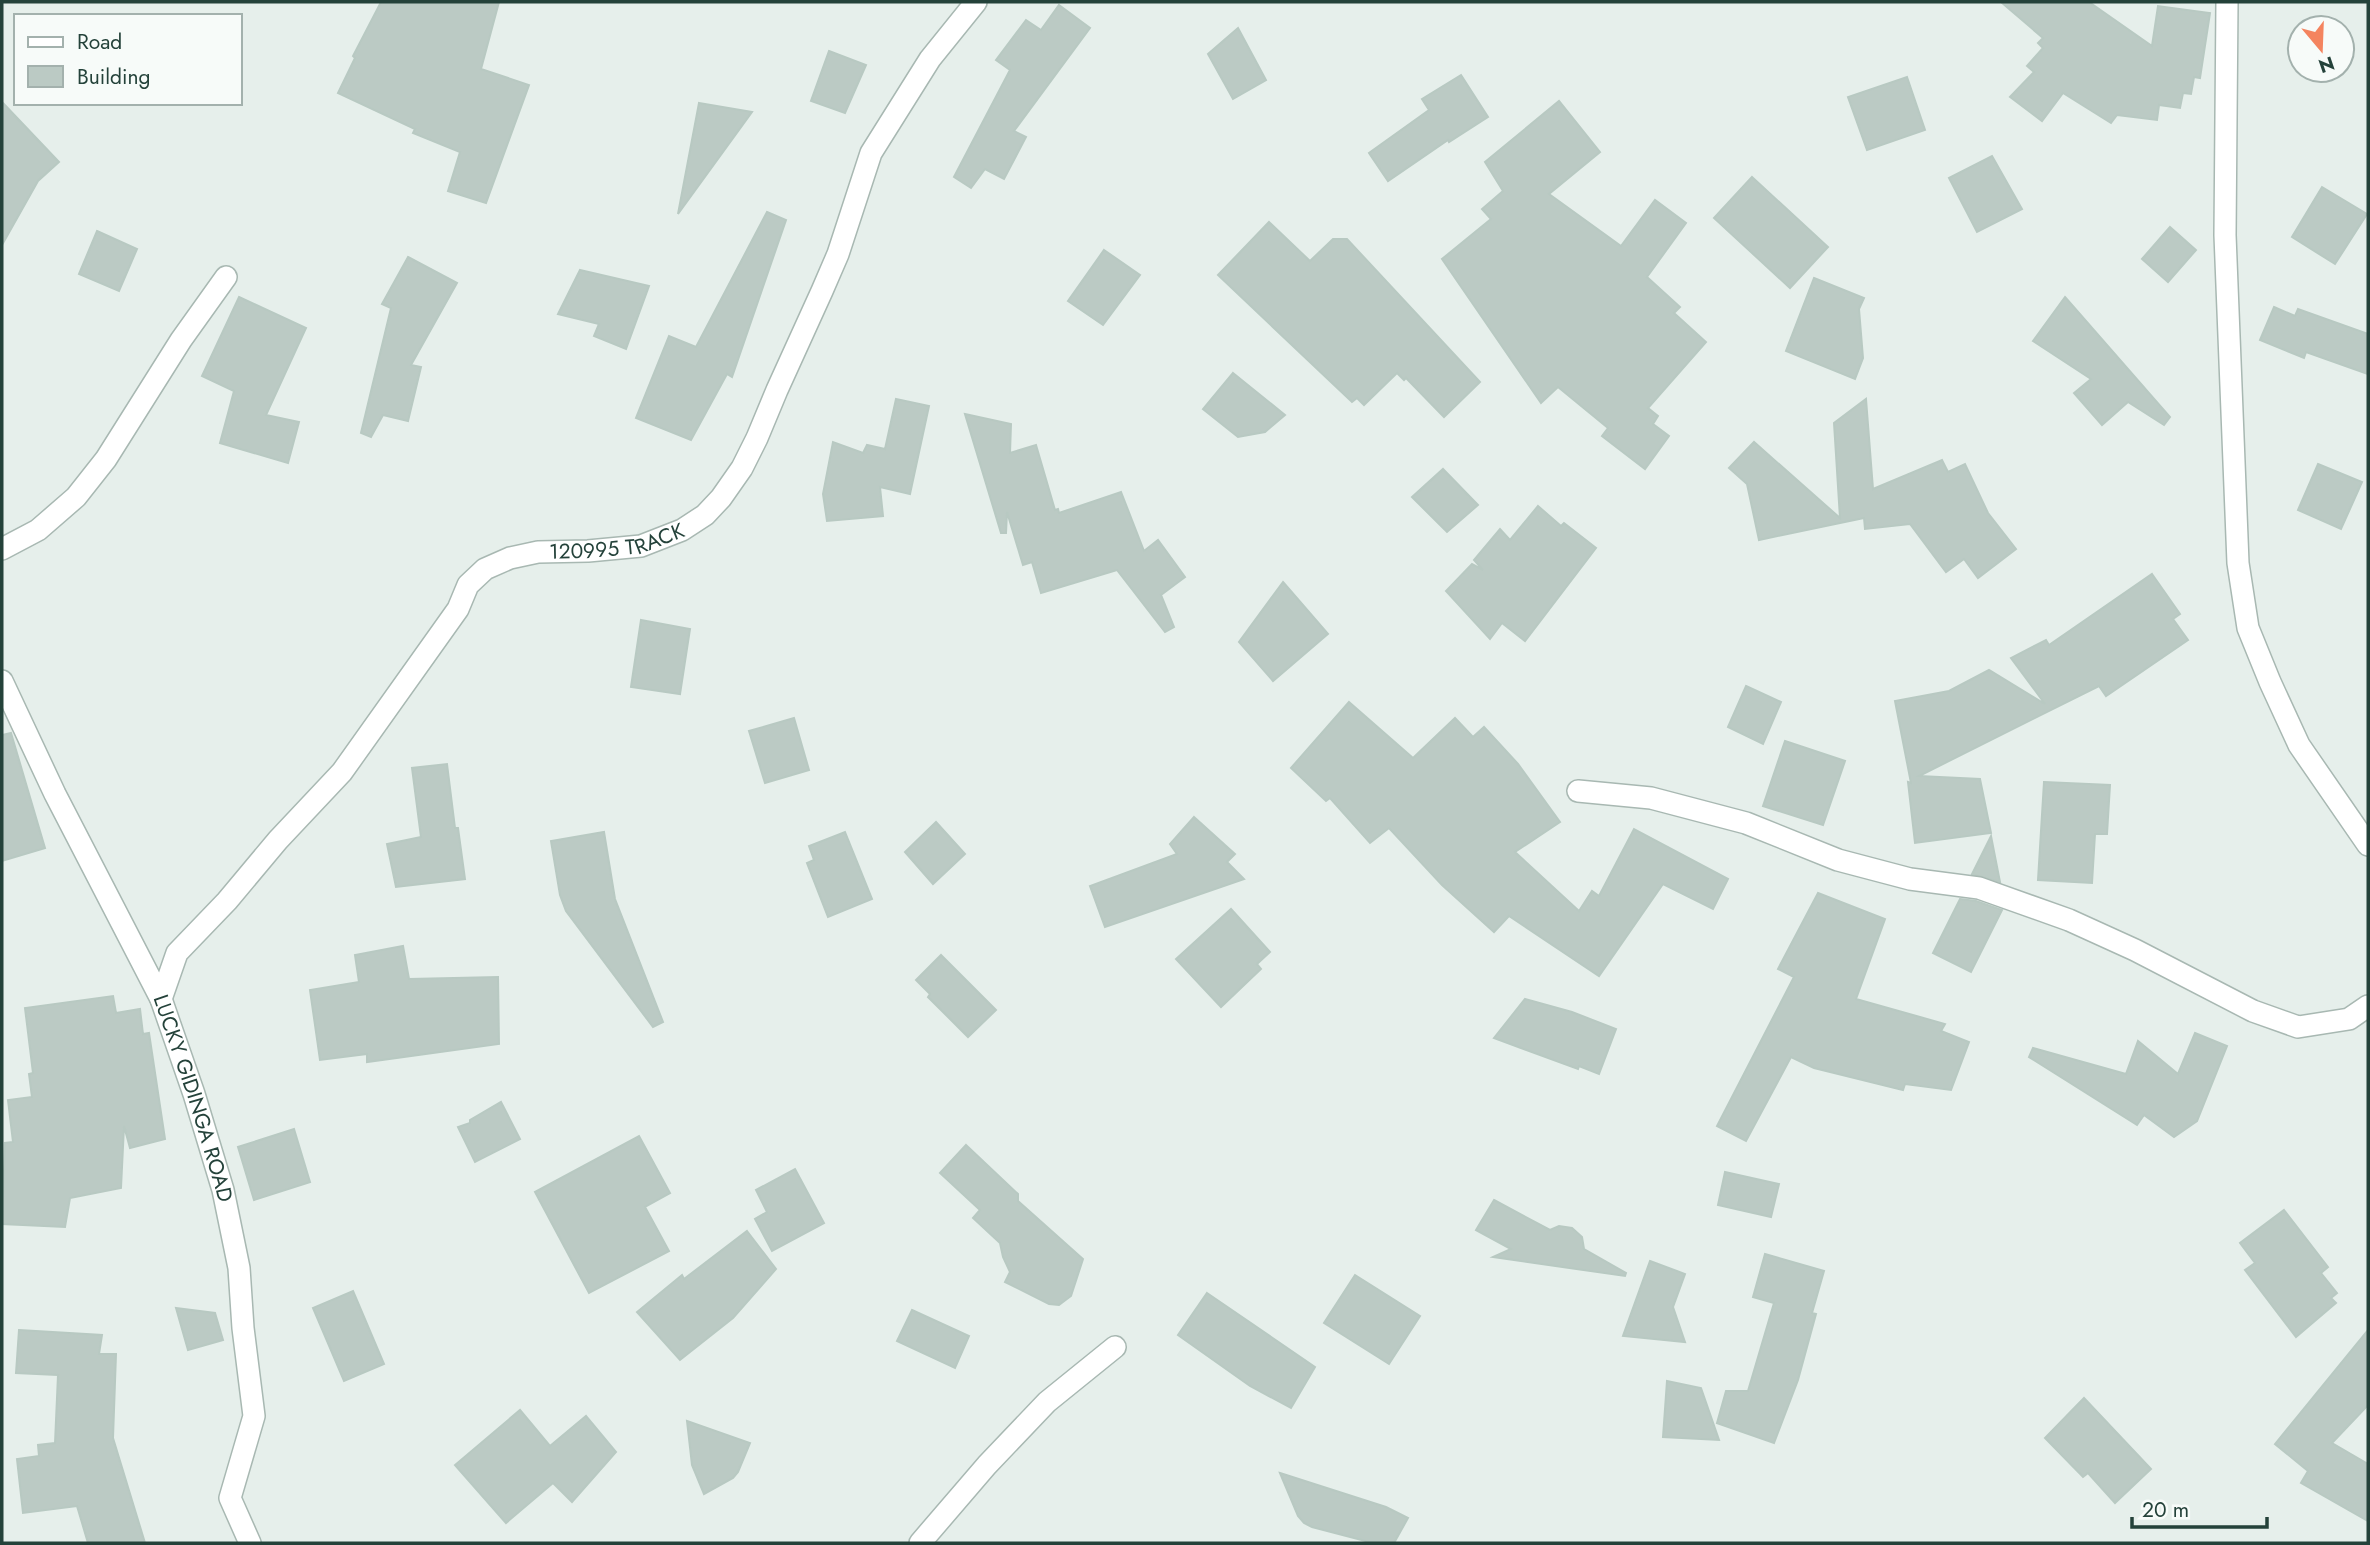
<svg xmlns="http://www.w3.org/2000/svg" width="2370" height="1545" font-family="Jost,sans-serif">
	<rect width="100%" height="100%" fill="#e6efeb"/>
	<g fill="#bbcac4" stroke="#b8c9c2" stroke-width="2">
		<polygon points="381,2 499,2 481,69 529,85 486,203 448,191 460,152 413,133 415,129 338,93 355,58 353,56"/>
		<polygon points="2001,2 2089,2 2152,46 2158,6 2210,13 2200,78 2194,77 2191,94 2183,93 2180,108 2159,105 2157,120 2117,115 2111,123 2063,93 2042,121 2010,97 2034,72 2027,66 2043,48 2038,43 2043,38"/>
		<polygon points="1059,5 1090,28 1014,131 1026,137 1004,179 985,169 971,188 954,177 1010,70 996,60 1026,20 1041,30"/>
		<polygon points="1238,28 1266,80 1233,99 1208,54"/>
		<polygon points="829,51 866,65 845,113 811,101"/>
		<polygon points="1461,75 1488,117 1449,142 1448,140 1388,181 1369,153 1429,110 1422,99"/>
		<polygon points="1907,77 1925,130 1867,150 1848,97"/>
		<polygon points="1559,101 1600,152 1549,194 1621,246 1655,200 1686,223 1647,277 1680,307 1674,313 1706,342 1648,408 1658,416 1653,424 1669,436 1645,469 1602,436 1608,428 1558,387 1541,403 1442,259 1491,219 1482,209 1503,191 1485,162"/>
		<polygon points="2,102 59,162 38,181 2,245"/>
		<polygon points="699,103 752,112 678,214"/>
		<polygon points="1992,156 2022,209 1977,232 1949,178"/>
		<polygon points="1752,177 1828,247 1790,288 1714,218"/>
		<polygon points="2322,187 2367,214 2335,264 2292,237"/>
		<polygon points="767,212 786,220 732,377 727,374 691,440 636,418 669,336 696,347"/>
		<polygon points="1269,222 1310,261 1333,239 1347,239 1480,382 1444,417 1406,378 1404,380 1397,373 1364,405 1357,398 1352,402 1218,275"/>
		<polygon points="2170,227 2196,250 2168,282 2142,259"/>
		<polygon points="97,231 137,249 119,291 79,274"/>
		<polygon points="1104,250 1140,275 1103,325 1068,301"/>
		<polygon points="408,257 457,283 411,365 421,367 408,421 383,415 371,437 361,433 391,308 382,304"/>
		<polygon points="580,270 649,286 626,349 594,336 599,324 558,314"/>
		<polygon points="1814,278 1864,298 1859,309 1863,358 1855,379 1786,351"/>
		<polygon points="239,297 306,328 266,415 299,422 288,463 220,443 234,391 202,376"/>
		<polygon points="2065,297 2170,417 2164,425 2128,402 2102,425 2074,393 2091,379 2033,341"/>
		<polygon points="2274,307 2295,316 2298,309 2368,334 2368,374 2306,352 2304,358 2260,340"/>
		<polygon points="1233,373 1285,415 1265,432 1238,437 1203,409"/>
		<polygon points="896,399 929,406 910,494 880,487 883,516 827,521 823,494 833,442 863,453 867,445 885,449"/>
		<polygon points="1866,399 1873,489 1942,460 1948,472 1965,464 1988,513 2016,549 1978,578 1964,559 1946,572 1910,524 1865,529 1864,518 1759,540 1747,484 1729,468 1754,442 1840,518 1834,423"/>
		<polygon points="965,414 1011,424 1010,453 1036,445 1055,510 1058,509 1059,513 1121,492 1144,551 1158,540 1185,577 1161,595 1174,627 1165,632 1117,570 1041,593 1032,562 1023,565 1007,512 1006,533 1001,533"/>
		<polygon points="2318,464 2362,482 2341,529 2298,510"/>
		<polygon points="1443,469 1478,505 1447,532 1412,497"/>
		<polygon points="1538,506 1561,526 1564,523 1596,548 1525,641 1502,623 1490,639 1446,591 1472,564 1483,570 1474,560 1500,529 1510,540"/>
		<polygon points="2152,574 2180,614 2173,619 2188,640 2106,696 2099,686 1919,776 1980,779 1991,833 1915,843 1908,782 1911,783 1895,701 1949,691 1989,670 2045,704 2011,658 2046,640 2049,645"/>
		<polygon points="1283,582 1328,634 1273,681 1239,642"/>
		<polygon points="641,620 690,629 680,694 631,687"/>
		<polygon points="1746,686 1781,702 1763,744 1728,727"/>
		<polygon points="1349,702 1413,758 1455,718 1473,737 1484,727 1518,764 1560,822 1515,852 1579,911 1592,891 1599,896 1634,829 1728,879 1713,909 1663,884 1599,976 1509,916 1494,932 1442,885 1389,828 1370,843 1330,798 1326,801 1291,768"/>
		<polygon points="794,718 809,770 765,783 749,731"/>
		<polygon points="11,733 45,848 2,861 2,735"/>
		<polygon points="1785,741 1845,761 1823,825 1763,806"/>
		<polygon points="447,764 455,828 458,828 465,879 396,887 387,844 421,837 412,768"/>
		<polygon points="2044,782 2110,785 2107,834 2095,834 2092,883 2038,880"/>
		<polygon points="1194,817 1235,854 1227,862 1244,879 1105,927 1090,886 1177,854 1170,844"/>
		<polygon points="936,822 965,854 933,884 905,852"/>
		<polygon points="604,832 615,899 663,1022 653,1027 566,911 560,895 551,841"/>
		<polygon points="845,832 872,899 828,917 807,863 814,860 809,846"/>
		<polygon points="1991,836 2000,882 1972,874"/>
		<polygon points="1818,893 1885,919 1856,999 1945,1024 1941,1031 1969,1042 1951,1090 1905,1084 1903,1090 1814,1068 1791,1057 1746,1141 1717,1126 1794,977 1778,969"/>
		<polygon points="1960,899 1976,901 2002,910 1971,972 1933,953"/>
		<polygon points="1231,909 1270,952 1257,964 1261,969 1221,1007 1176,959"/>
		<polygon points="403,946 409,979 498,977 499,1044 367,1062 367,1054 320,1060 310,990 359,982 355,955"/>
		<polygon points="941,955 996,1010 968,1037 928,997 930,994 916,980"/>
		<polygon points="113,996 116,1013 140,1009 143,1034 149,1033 165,1139 130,1148 124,1126 121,1188 70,1198 65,1227 2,1224 5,1143 13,1142 8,1100 32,1097 29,1074 33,1073 25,1008"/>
		<polygon points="1525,999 1572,1012 1616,1029 1599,1074 1579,1066 1578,1069 1494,1038"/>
		<polygon points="2195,1033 2227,1046 2197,1121 2174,1137 2144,1115 2137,1125 2029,1057 2033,1048 2126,1074 2138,1041 2178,1074"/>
		<polygon points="501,1102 520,1139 475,1162 458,1127 470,1123 470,1120"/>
		<polygon points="294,1129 310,1182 254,1200 238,1147"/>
		<polygon points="639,1136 670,1193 645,1207 669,1251 589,1293 535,1192"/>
		<polygon points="966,1145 1018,1194 1018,1201 1083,1259 1071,1296 1059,1305 1049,1304 1005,1282 1010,1272 1003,1257 1000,1243 973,1218 980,1210 940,1173"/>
		<polygon points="795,1169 824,1223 772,1251 755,1219 767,1212 756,1190"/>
		<polygon points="1725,1172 1779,1184 1771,1217 1718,1205"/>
		<polygon points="1494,1200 1550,1230 1559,1226 1572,1228 1582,1237 1584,1249 1626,1273 1625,1276 1493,1257 1511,1249 1476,1230"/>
		<polygon points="2284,1210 2328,1267 2321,1273 2337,1293 2331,1298 2336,1303 2296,1337 2245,1270 2255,1263 2240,1243"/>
		<polygon points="747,1231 776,1269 733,1318 680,1360 637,1312 682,1275 684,1279"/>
		<polygon points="1765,1254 1824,1271 1812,1313 1816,1314 1798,1380 1774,1443 1717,1423 1726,1391 1748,1391 1774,1303 1753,1297"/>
		<polygon points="1650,1261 1685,1274 1673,1307 1685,1342 1623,1336"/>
		<polygon points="1355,1275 1420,1316 1389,1364 1324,1323"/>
		<polygon points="353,1291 384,1364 344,1381 313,1308"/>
		<polygon points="1207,1293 1315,1367 1291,1408 1250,1386 1178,1335"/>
		<polygon points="176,1308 215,1313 223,1340 188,1350"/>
		<polygon points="912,1310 969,1336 955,1368 897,1341"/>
		<polygon points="19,1330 102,1335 99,1354 116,1354 113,1438 145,1543 88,1543 77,1506 23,1513 17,1459 39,1456 38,1445 55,1443 58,1375 16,1373"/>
		<polygon points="2368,1330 2368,1405 2332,1443 2368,1464 2368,1521 2301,1483 2308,1471 2275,1444"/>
		<polygon points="1667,1381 1701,1388 1719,1440 1663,1437"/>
		<polygon points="2084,1398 2151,1469 2115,1503 2088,1473 2083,1477 2045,1438"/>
		<polygon points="520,1410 550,1446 586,1416 616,1452 572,1502 553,1483 506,1523 455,1465"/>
		<polygon points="687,1421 750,1443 738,1472 733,1478 704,1494 692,1465"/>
		<polygon points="1280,1473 1386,1507 1408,1518 1394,1543 1373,1543 1312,1527 1304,1523 1298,1516"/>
	</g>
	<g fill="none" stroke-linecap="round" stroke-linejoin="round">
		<g stroke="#a8b8b2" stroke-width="24">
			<g id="street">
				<polyline points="2227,2 2225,235 2238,563 2248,628 2270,682 2299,745 2368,845"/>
				<polyline points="2,549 38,530 76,497 106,459 181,340 226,277"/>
				<path id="s1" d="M2,681L55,794L161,999L194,1094L223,1190L239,1268L243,1328L254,1416L230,1498L250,1543"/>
				<polyline points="1578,791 1651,798 1746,823 1838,860 1910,879 1979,888 2069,920 2135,950 2253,1011 2298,1027 2349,1019 2368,1006"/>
				<path id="s2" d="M161,999L177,953L227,901L278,840L342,772L458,609L468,585L485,569L510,558L538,552L588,551L641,546L682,530L705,515L721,498L742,468L757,438L777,390L822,291L838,254L871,153L930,59L976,2"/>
				<polyline points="920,1543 987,1465 1047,1402 1115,1347"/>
			</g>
		</g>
		<use href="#street" stroke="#fff" stroke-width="21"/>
	</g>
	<g text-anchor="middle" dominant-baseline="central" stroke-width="5" stroke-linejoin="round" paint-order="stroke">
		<g font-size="21" fill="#24423a" stroke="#f7fbf9">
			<text stroke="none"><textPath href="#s2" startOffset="679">120995 TRACK</textPath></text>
			<text stroke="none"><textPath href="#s1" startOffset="460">LUCKY GIDINGA ROAD</textPath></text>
		</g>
	</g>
	<rect width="2370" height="1545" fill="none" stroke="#24423a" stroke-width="7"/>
	<rect x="14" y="14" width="228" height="91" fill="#f7fbf9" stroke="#a3b1ad" stroke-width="2"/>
	<rect x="28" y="37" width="35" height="10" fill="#ffffff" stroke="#a3b1ad" stroke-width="2"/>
	<text x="77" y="49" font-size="21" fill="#24423a">Road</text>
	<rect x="28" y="66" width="35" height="21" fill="#bbcac4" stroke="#a3b1ad" stroke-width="2"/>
	<text x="77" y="84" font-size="21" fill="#24423a">Building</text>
	<g transform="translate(2321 49) rotate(161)"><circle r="33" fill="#f7fbf9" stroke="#a3b1ad" stroke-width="2"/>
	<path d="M0-5L12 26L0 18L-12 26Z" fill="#f4845f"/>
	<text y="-10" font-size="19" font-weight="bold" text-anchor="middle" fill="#24423a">N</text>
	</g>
	<path d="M2132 1517v10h135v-10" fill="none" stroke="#24423a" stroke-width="3.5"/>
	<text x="2142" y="1517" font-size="21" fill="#24423a" stroke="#f7fbf9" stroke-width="5" paint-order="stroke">20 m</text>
</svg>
